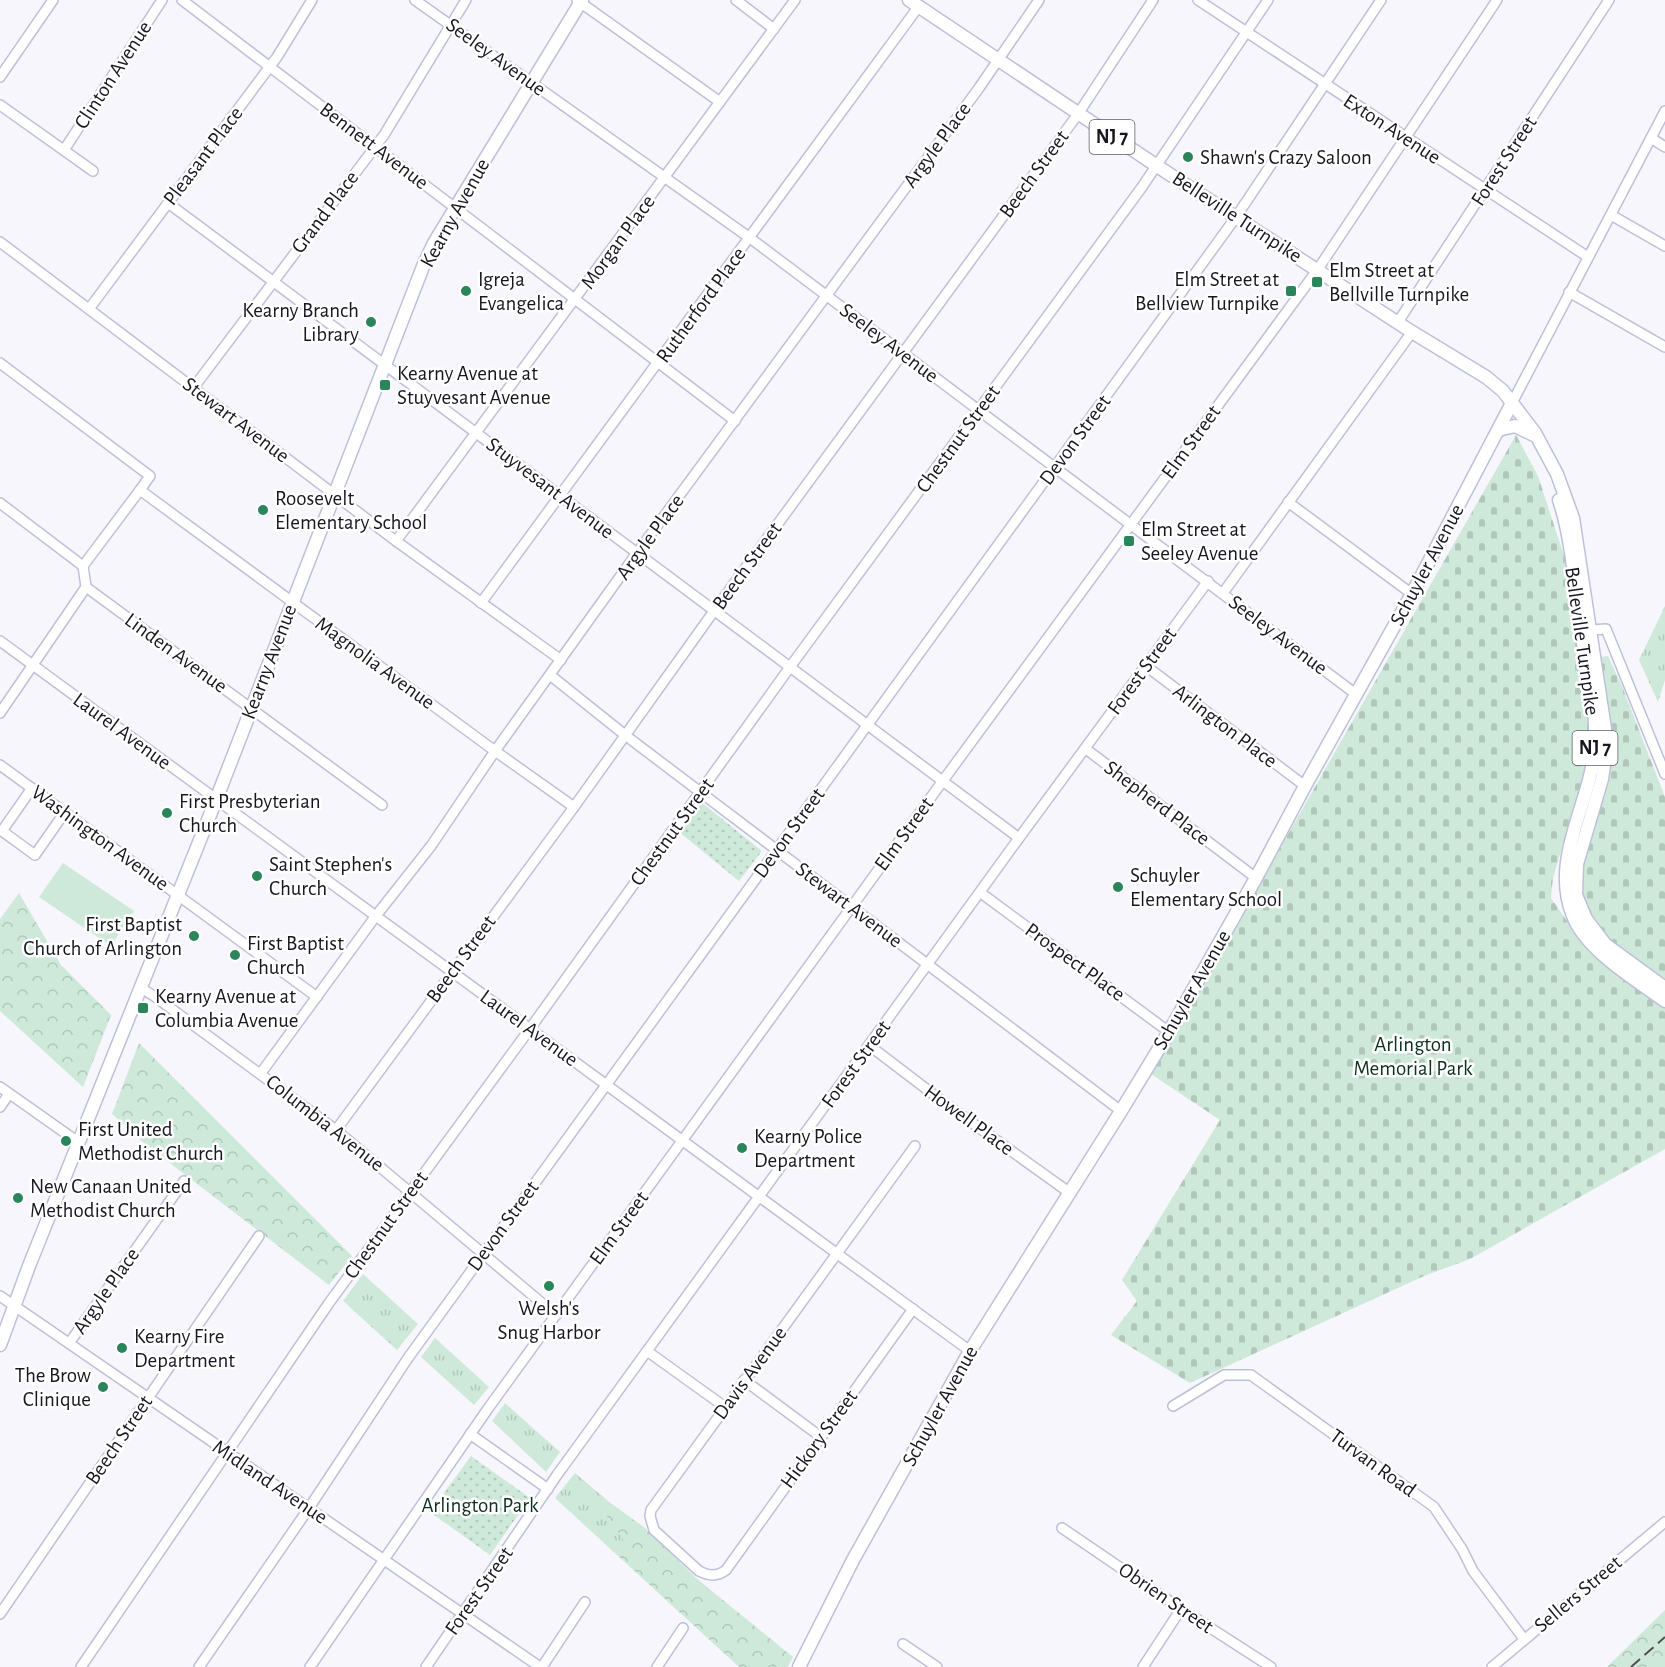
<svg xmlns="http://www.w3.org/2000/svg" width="1665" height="1667" font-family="'Alegreya Sans',sans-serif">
	<defs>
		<pattern id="grass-tufts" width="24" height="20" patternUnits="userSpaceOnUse" patternTransform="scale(1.5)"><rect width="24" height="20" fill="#cee9d9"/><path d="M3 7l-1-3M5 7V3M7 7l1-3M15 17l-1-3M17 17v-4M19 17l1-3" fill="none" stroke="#b0c7ba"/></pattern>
		<pattern id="forest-crowns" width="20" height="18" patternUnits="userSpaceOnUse" patternTransform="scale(1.5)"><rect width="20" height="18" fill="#cee9d9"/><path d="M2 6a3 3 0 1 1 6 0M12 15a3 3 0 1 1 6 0" fill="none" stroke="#b0c7ba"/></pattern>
		<pattern id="cemetery-stones" width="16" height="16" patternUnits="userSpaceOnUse" patternTransform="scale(1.5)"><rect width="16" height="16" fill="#cee9d9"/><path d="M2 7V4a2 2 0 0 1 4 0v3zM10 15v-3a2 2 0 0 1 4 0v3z" fill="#b0c7ba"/></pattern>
		<pattern id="park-dots" width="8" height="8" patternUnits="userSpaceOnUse" patternTransform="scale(1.5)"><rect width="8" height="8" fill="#cee9d9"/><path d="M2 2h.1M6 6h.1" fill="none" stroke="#b0c7ba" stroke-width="1.8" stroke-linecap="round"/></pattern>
	</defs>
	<rect width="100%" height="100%" fill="#f6f6fc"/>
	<g fill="url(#grass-tufts)">
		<polygon points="1665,606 1665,680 1658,702 1639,660"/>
		<polygon points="363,1274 418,1324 397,1350 343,1301"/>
		<polygon points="435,1338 489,1387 474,1405 421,1357"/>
		<polygon points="505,1403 560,1452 546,1472 492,1421"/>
		<polygon points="575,1473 608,1501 597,1502 626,1542 617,1555 555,1498"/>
	</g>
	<g fill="url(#forest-crowns)">
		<polygon points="19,893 61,965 111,1015 83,1087 0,1011 0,919"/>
		<polygon points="139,1043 352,1256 329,1285 145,1144 112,1114"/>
		<polygon points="608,1501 645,1528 696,1578 793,1657 788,1667 739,1667 617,1555 625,1542 597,1502"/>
		<polygon points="1665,1610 1665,1667 1607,1667"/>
	</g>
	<g fill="url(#cemetery-stones)">
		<polygon points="1516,435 1538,476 1571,577 1590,740 1588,761 1553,878 1551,898 1576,934 1608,964 1665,1008 1665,1149 1470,1259 1424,1276 1190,1383 1111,1335 1137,1301 1122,1280 1220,1120 1151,1074"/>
		<path d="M1608,656L1622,686L1665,797V984C1634,960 1597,938 1582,900C1580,893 1580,884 1579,876L1611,752L1600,657Z"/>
	</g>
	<g fill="url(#park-dots)">
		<polygon points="701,802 762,851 739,881 678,831"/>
		<polygon points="471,1456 530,1498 490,1555 430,1512"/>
	</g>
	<polygon fill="#cee9d9" points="63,863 134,911 111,946 39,897"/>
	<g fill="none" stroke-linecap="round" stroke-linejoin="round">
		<g stroke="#bec0db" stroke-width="12">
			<g id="minor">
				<polyline points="182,0 735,421"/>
				<polyline points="415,0 750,238 1357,695"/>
				<polyline points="577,0 720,102"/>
				<polyline points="736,0 774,29"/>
				<polyline points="1198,0 1588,257"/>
				<polyline points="0,77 53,0"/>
				<polyline points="0,105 93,171"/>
				<polyline points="1651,138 1665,147"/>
				<polyline points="64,150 162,0"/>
				<polyline points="168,203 1019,838"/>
				<polyline points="1611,215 1665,246"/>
				<polyline points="0,242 396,541 561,660"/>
				<polyline points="1569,292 1665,347"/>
				<polyline points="89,309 277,57 312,0"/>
				<polyline points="1398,322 1609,0"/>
				<polyline points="0,363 150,476 140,490 495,751 574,807"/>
				<polyline points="194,387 384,135 466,0"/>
				<polyline points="1512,403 1665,111"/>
				<polyline points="1288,502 1412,594"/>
				<polyline points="0,503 83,566"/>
				<polyline points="396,541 795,0"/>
				<polyline points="86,587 382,805"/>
				<polyline points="1223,593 1412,332"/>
				<polyline points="481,603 919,6"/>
				<polyline points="1591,630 1606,629 1665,774"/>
				<polyline points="0,641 970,1351"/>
				<polyline points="1146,666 1305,786"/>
				<polyline points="550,675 625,735 1121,1111"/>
				<polyline points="0,713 86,587 83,566 140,490"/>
				<polyline points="1086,749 1256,878"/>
				<polyline points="0,765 317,997"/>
				<polyline points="32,788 2,831 35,855 65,812"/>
				<polyline points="981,893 1169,1032"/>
				<polyline points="141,988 154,996 336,1130 556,1315"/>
				<polyline points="870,1046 950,1107 1070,1193"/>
				<polyline points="261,1073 375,917 431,846 495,751 637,553 979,88 1039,0"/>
				<polyline points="0,1087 78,1142"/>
				<polyline points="0,1107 9,1094"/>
				<polyline points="336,1130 574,807 714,611 1078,114 1153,0"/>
				<polyline points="0,1296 540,1667"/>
				<path d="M913,1309L726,1570C717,1577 709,1576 699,1571L654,1530L650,1516L651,1510L915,1146"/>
				<polyline points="70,1342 184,1181"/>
				<polyline points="647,1351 725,1407"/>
				<polyline points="744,1380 821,1437"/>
				<polyline points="1173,1406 1224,1375 1251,1375 1434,1507 1462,1549 1473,1571 1524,1639"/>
				<polyline points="470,1434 548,1489"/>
				<polyline points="1062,1528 1181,1609 1271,1667"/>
				<polyline points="0,1614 259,1236"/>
				<polyline points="903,1644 937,1667"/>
				<polyline points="81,1667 329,1303 529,1030 790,667 1142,187 1268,0"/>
				<polyline points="199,1667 309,1508 408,1358 1236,217 1381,0"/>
				<polyline points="310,1667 487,1410 942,782 1318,269 1497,0"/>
				<polyline points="426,1667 557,1475 1019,838 1208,581"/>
				<polyline points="542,1667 585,1602"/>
				<polyline points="657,1667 683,1628"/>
				<polyline points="1143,1667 1181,1609"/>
				<polyline points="1492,1667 1665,1522"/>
			</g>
		</g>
		<g stroke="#bec0db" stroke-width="15">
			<g id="major">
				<polyline points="909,0 1157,166 1412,332 1486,377 1503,391 1535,433 1557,474 1573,518 1605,729 1605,759 1602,779 1577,864 1576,895 1586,919 1605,944 1665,988"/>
				<polyline points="1498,430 1515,426 1536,436"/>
				<path d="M1559,500C1572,537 1575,590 1581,630C1586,667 1597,706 1595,743C1593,801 1549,857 1573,916C1587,951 1635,979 1665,1001"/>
				<polyline points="0,1345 29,1266 216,800 424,264 434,243 582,0"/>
				<polyline points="799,1667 853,1560 970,1351 1121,1111 1169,1032 1256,878 1305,786 1412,594 1512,403"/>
			</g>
		</g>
		<use href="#minor" stroke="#fff" stroke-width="9"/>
		<use href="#major" stroke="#fff" stroke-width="12"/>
		<polyline stroke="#4f4f58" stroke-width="2" stroke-dasharray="12 6" stroke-linecap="butt" points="1631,1667 1665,1637"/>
	</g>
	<g fill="#2a855b" stroke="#fff" stroke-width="2">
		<circle cx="1188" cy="157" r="6"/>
		<rect x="1311" y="276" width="12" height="12" rx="3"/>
		<circle cx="466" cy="291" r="6"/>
		<rect x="1285" y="285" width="12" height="12" rx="3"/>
		<circle cx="371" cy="322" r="6"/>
		<rect x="379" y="379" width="12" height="12" rx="3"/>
		<circle cx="263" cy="510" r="6"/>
		<rect x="1123" y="535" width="12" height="12" rx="3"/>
		<circle cx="167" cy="813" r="6"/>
		<circle cx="257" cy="876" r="6"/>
		<circle cx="1118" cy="887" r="6"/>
		<circle cx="194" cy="936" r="6"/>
		<circle cx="235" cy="955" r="6"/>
		<rect x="137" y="1002" width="12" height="12" rx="3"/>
		<circle cx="66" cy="1141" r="6"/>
		<circle cx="742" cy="1148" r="6"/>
		<circle cx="18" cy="1198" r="6"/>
		<circle cx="549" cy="1286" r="6"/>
		<circle cx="122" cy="1348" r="6"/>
		<circle cx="103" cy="1387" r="6"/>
	</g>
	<g text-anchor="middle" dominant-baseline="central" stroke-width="5" stroke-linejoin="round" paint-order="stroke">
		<g fill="#fff" stroke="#5d5d64" stroke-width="1.5">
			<rect x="1089.5" y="120" width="45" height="34" rx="4.5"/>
			<rect x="1572.5" y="731" width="45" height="34" rx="4.5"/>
		</g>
		<g font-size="20" font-weight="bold" fill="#171721">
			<text x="1112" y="137">NJ 7</text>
			<text x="1595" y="748">NJ 7</text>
		</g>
		<g font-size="21" fill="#171721" stroke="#fff">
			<text transform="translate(496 57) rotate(36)">Seeley Avenue</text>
			<text transform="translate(113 75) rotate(-57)">Clinton Avenue</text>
			<text transform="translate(1392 129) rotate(33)">Exton Avenue</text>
			<text transform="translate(937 145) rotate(-54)">Argyle Place</text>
			<text transform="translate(374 146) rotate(37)">Bennett Avenue</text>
			<text transform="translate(203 156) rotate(-53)">Pleasant Place</text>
			<text transform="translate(1504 161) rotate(-57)">Forest Street</text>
			<text transform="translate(1034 174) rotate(-54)">Beech Street</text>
			<text transform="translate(325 212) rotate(-53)">Grand Place</text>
			<text transform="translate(455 213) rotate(-61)">Kearny Avenue</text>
			<text transform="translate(1237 217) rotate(33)">Belleville Turnpike</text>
			<text transform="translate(618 242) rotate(-54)">Morgan Place</text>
			<text transform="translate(701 305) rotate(-54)">Rutherford Place</text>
			<text transform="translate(889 343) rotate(37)">Seeley Avenue</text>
			<text transform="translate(236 420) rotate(37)">Stewart Avenue</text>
			<text transform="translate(958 439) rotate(-54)">Chestnut Street</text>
			<text transform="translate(1075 440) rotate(-54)">Devon Street</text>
			<text transform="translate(1191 442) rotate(-54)">Elm Street</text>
			<text transform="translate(550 488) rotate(37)">Stuyvesant Avenue</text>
			<text transform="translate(650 537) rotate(-54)">Argyle Place</text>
			<text transform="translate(1427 565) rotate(-62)">Schuyler Avenue</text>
			<text transform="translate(747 566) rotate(-54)">Beech Street</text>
			<text transform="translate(1278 635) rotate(37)">Seeley Avenue</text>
			<text transform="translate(1582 641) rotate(82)">Belleville Turnpike</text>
			<text transform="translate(176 653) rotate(36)">Linden Avenue</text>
			<text transform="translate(269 662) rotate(-69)">Kearny Avenue</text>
			<text transform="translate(375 663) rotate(36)">Magnolia Avenue</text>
			<text transform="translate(1142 671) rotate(-54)">Forest Street</text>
			<text transform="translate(1225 726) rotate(37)">Arlington Place</text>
			<text transform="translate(122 731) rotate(36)">Laurel Avenue</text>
			<text transform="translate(1157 803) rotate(37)">Shepherd Place</text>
			<text transform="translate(672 832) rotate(-54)">Chestnut Street</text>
			<text transform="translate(789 833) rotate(-54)">Devon Street</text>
			<text transform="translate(904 834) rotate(-54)">Elm Street</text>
			<text transform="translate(100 838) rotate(36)">Washington Avenue</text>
			<text transform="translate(849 905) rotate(37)">Stewart Avenue</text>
			<text transform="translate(461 959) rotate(-54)">Beech Street</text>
			<text transform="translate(1075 962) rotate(36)">Prospect Place</text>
			<text transform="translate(1192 990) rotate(-60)">Schuyler Avenue</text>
			<text transform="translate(529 1028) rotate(36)">Laurel Avenue</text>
			<text transform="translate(856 1064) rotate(-54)">Forest Street</text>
			<text transform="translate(969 1120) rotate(36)">Howell Place</text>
			<text transform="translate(325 1123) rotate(38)">Columbia Avenue</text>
			<text transform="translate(386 1225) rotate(-54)">Chestnut Street</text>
			<text transform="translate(503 1226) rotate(-54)">Devon Street</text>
			<text transform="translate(619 1228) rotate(-54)">Elm Street</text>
			<text transform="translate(106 1291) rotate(-55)">Argyle Place</text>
			<text transform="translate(750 1373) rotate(-54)">Davis Avenue</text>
			<text transform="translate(940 1406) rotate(-61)">Schuyler Avenue</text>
			<text transform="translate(819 1439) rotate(-54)">Hickory Street</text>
			<text transform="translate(119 1440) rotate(-56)">Beech Street</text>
			<text transform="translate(1373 1463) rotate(36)">Turvan Road</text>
			<text transform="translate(270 1482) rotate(34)">Midland Avenue</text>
			<text transform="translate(479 1591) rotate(-55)">Forest Street</text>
			<text transform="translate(1578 1594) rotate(-40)">Sellers Street</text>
			<text transform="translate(1166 1598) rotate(34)">Obrien Street</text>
		</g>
		<g font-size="21" fill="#171721" stroke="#fff" text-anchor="start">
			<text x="1200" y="157">Shawn's Crazy Saloon</text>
			<text x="1329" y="270">Elm Street at<tspan x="1329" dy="24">Bellville Turnpike</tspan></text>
			<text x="478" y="279">Igreja<tspan x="478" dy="24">Evangelica</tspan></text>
			<text x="1279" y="279" text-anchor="end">Elm Street at<tspan x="1279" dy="24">Bellview Turnpike</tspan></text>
			<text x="359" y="310" text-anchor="end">Kearny Branch<tspan x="359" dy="24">Library</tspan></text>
			<text x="397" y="373">Kearny Avenue at<tspan x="397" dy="24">Stuyvesant Avenue</tspan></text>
			<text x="275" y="498">Roosevelt<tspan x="275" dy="24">Elementary School</tspan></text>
			<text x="1141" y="529">Elm Street at<tspan x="1141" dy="24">Seeley Avenue</tspan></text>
			<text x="179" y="801">First Presbyterian<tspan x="179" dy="24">Church</tspan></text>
			<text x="269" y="864">Saint Stephen's<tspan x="269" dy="24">Church</tspan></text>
			<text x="1130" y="875">Schuyler<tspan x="1130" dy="24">Elementary School</tspan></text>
			<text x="182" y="924" text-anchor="end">First Baptist<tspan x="182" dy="24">Church of Arlington</tspan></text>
			<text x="247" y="943">First Baptist<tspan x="247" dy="24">Church</tspan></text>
			<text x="155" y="996">Kearny Avenue at<tspan x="155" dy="24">Columbia Avenue</tspan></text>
			<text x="78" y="1129">First United<tspan x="78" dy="24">Methodist Church</tspan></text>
			<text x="754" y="1136">Kearny Police<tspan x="754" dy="24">Department</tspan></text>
			<text x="30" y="1186">New Canaan United<tspan x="30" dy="24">Methodist Church</tspan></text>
			<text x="549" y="1308" text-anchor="middle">Welsh's<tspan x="549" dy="24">Snug Harbor</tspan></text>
			<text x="134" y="1336">Kearny Fire<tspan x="134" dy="24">Department</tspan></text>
			<text x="91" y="1375" text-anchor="end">The Brow<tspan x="91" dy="24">Clinique</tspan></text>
		</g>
		<g font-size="21" fill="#0c3120" stroke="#fff">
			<text x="1413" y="1044">Arlington<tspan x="1413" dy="24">Memorial Park</tspan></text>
			<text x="480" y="1505">Arlington Park</text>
		</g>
	</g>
</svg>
